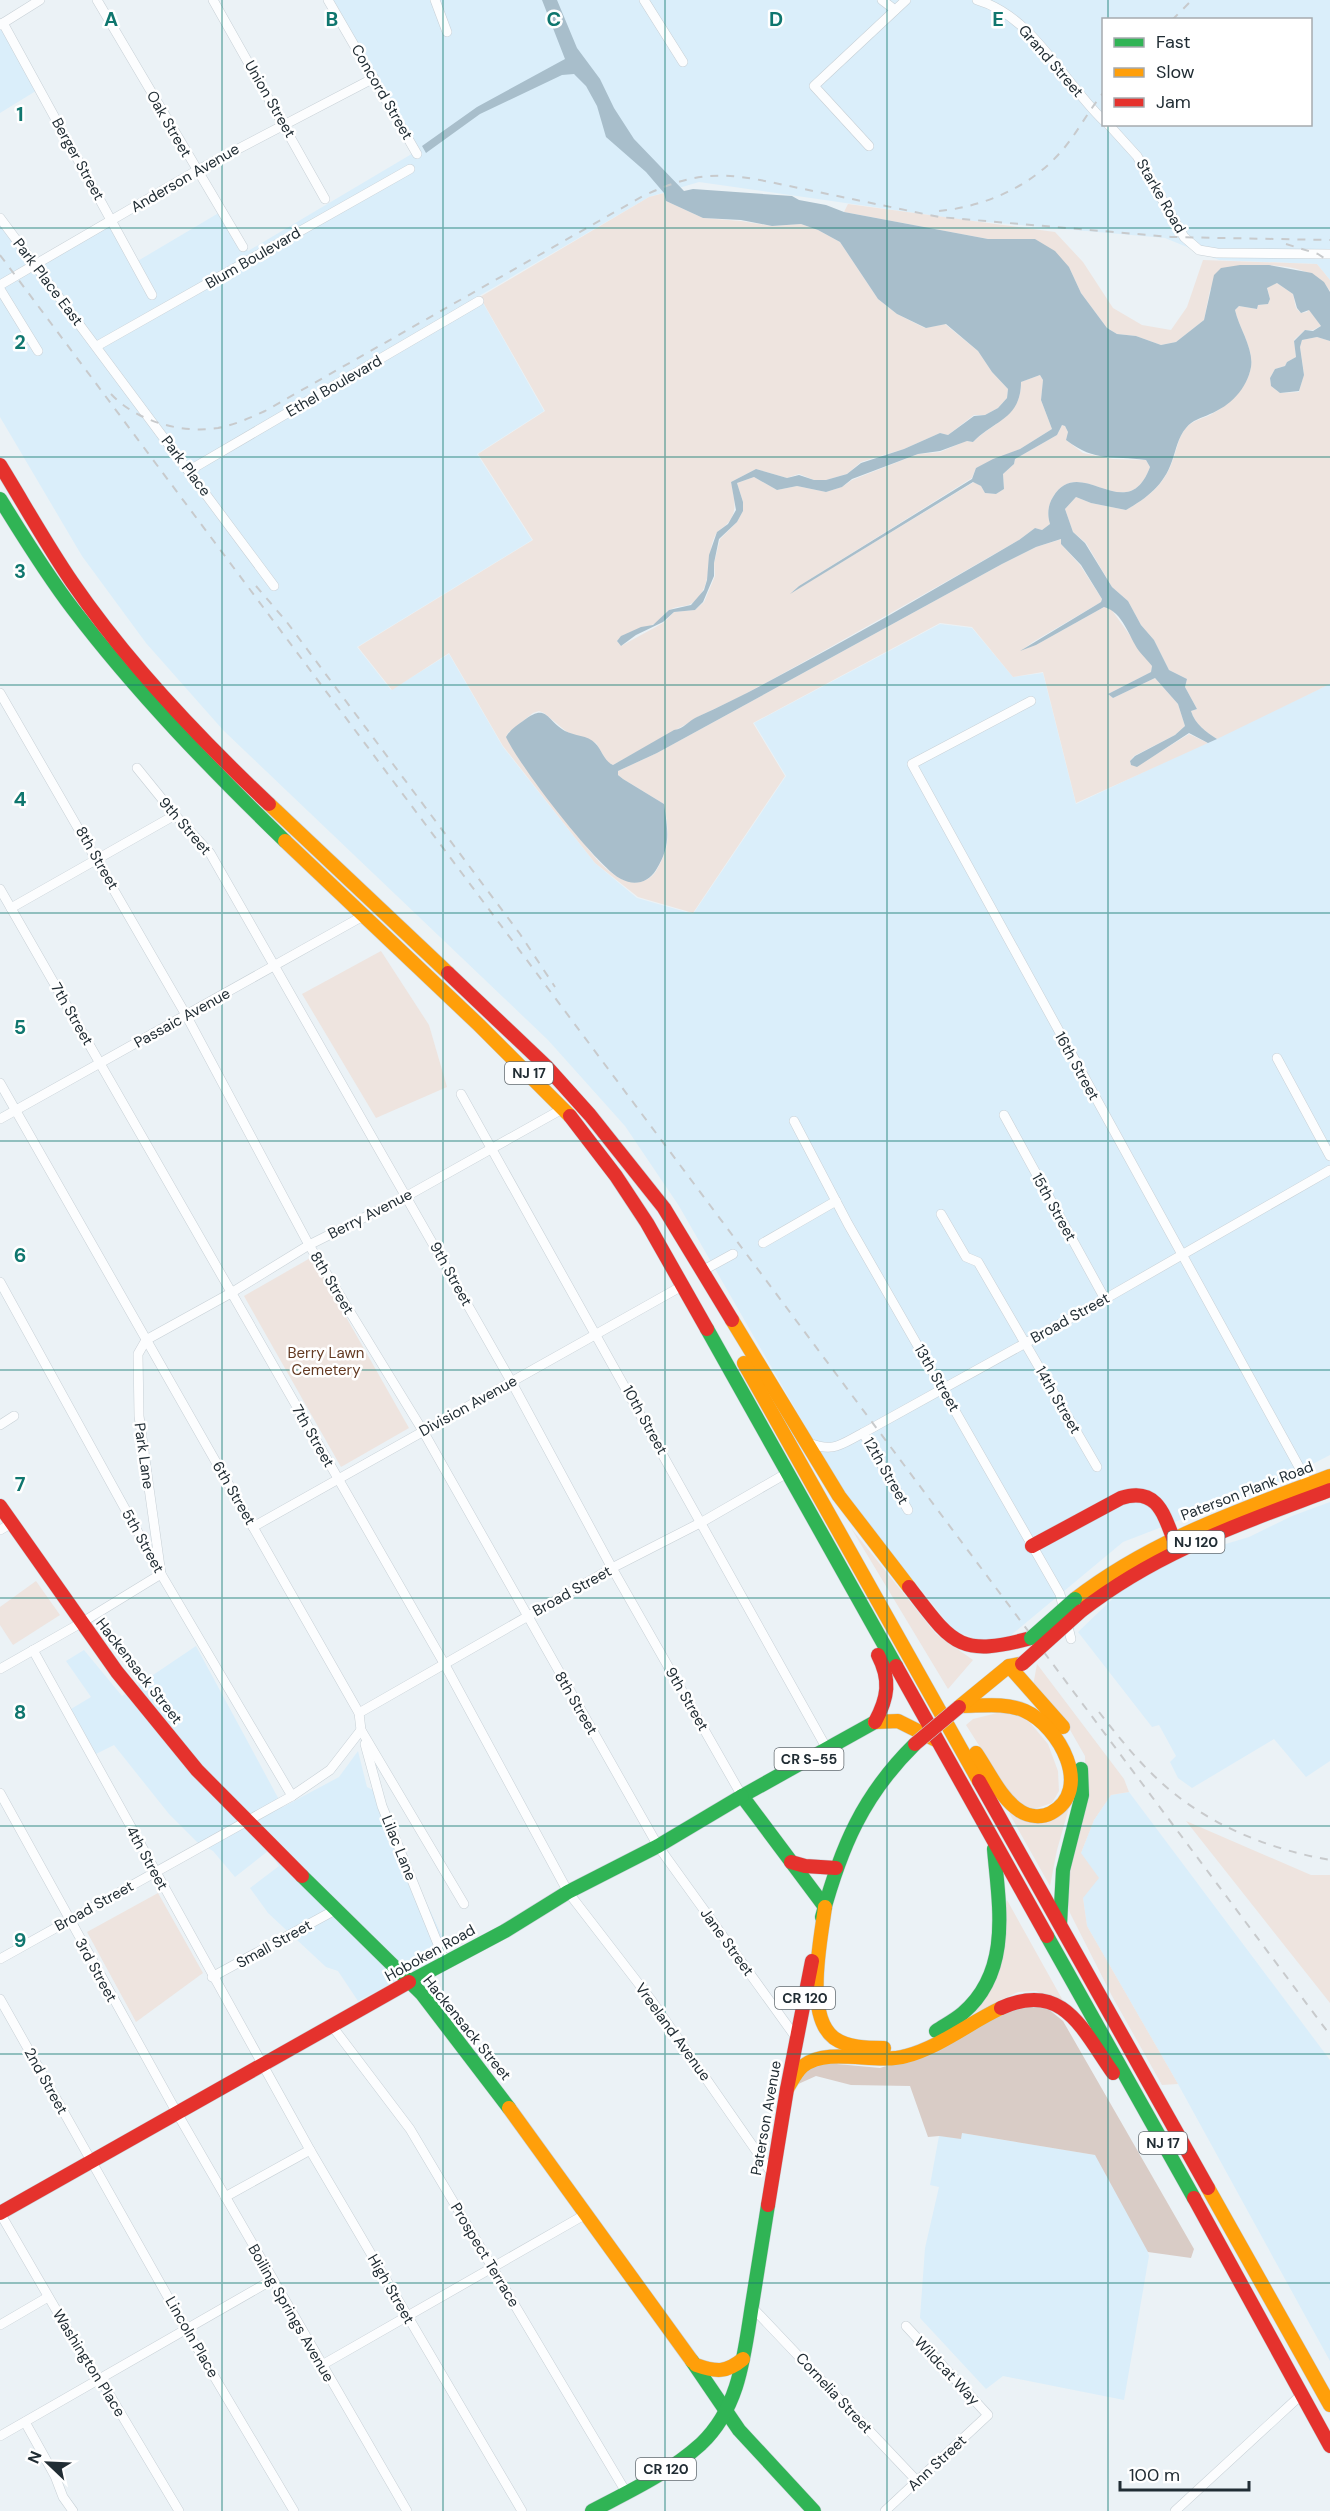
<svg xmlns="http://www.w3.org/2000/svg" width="1330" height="2511" font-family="'DM Sans',sans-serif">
	<rect width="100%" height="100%" fill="#ebf2f6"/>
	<g fill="#daeefa" fill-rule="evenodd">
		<path d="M328,0H1330V280L1317,264L1219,260L1165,238L964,220L699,182L649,197L479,296L544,411L477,454L532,540L357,647L391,690L449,654L503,747L595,863L637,898L693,914L786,776L754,723L940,624L972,628L1013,677L1043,673L1076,804L1330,684V1455L1276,1483L1123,1542L998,1646L954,1631L843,1492L679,1206L625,1126L548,1040L223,730L146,643L82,556L0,417V218L34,264L111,220L136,262L222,211L248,251L415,152ZM1104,20H1310V124H1104Z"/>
		<polygon points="4,26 39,89 0,113 0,28"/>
		<polygon points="1330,1502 1330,1761 1306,1777 1274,1739 1192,1788 1178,1778 1170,1762 1176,1756 1159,1725 1152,1727 1078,1632 1126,1586 1179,1558 1249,1537 1292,1516"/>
		<polygon points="196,1646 283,1807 339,1777 358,1751 367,1787 375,1791 447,1947 426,1965 358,2001 338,1971 326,1967 268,1913 250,1888 279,1866 268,1851 235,1877 213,1851 197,1842 169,1814 114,1745 96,1754 71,1709 91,1697 66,1661 84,1650 122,1696"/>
		<polygon points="1129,1792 1330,2060 1330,2361 1178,2084 1087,1926 1083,1898 1081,1853 1094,1820 1111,1795"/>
		<polygon points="962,2133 1095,2155 1100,2159 1145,2243 1149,2256 1124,2400 1003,2376 986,2389 920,2318 925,2248 939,2187 930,2185 939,2136 960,2138"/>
	</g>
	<g fill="#eee4df">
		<path d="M664,193L666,201L703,218L741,221L772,226L801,224L818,230L840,242L878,299L897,314L925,328L945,324L978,351L992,372L1008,389L1007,398L998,408L985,415H974L948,435L940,433L904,449L861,462L847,474L826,480H814L799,474L787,478L756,469L731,482C734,497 739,513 726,525C723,528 718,530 716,534C706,552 712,576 702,592C690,612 682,602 668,611C663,615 659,621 654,624C644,630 626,630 617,641L621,646L663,623L674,612L695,610L704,602L715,576L714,563L720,539L737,522L743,511V502L737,483L754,477L777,490L797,486L826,492L842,487L852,480L918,454L940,452L966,441L973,442C993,422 1022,416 1021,382L1040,375L1043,380L1041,400L1052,429L1020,449L976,468L972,478L799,586L791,593L974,482L981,486L985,493L996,494L1004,489L1003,474L1014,464L1015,459L1057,435L1062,425L1065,426L1068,432L1066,440L1083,453L1113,459L1146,460L1150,467C1127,529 1080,452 1053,497C1048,505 1047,514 1050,524L1042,530L1035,528L1019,540C928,592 838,644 747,693C737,699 693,718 690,722L613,765L608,763L596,743L567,732L544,713L539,711L533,713L508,733L506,737L509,742C528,770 549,797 570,824C585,844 598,866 620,878C633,886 648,883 656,871C671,846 669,832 664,804L623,779L617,774L618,771L657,753L1002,564L1036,547L1062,539L1061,544L1080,565L1102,599L1101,602L1033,642L1022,650L1036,645L1104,607L1111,609L1152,666L1151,672L1108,694L1113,698L1155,678L1178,704L1185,726L1175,735L1134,756L1130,761L1131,765L1137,766L1189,734L1208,743L1076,803L1043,672L1013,677L972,627L940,623L753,723L785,776L693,913L638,897L595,863L503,746L449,653L392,690L358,647L533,540L478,454L545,411L480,297L649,197Z"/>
		<path d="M848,204L1055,232L1083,262L1113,308L1142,325L1171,330L1187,307L1203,260L1317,264L1330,280V291C1312,263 1270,265 1240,265L1210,290L1204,320L1176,342L1161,345L1136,336L1117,334L1107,328L1081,293L1069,267L1035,239H988L844,212Z"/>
		<path d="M1277,283L1293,294L1296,308L1301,313L1307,312L1309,309L1321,326L1313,330H1305L1294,340L1296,357L1287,362L1285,366L1275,369L1270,378L1271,386L1280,393L1299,392L1304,374L1300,347L1302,340L1317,337L1330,341V684L1217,739C1206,732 1195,724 1191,711L1197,709L1185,687L1187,679L1169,670L1154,640L1141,625L1128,601L1112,587L1086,543L1073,532L1065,509L1076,497L1091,503L1126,510C1147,498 1164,485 1172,462C1177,450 1178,437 1186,428C1193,420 1202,419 1210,415C1229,405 1247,389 1251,367C1254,349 1239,328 1235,310L1239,306L1257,309L1258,305L1268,304L1270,299L1267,287Z"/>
		<polygon points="381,951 429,1025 447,1087 376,1118 302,994"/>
		<polygon points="312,1257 409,1428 341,1467 244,1296"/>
		<polygon points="851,1528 936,1634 973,1660 948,1689"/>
		<polygon points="36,1581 60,1615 13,1645 0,1625 0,1607"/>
		<polygon points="1037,1664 1124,1779 1129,1792 1111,1795 1094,1820 1081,1853 1099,1878 1083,1898 1087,1926 1178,2084 1162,2085 1112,1996 1070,1913 1065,1889 1086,1794 1085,1756 1065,1721 1033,1686"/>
		<polygon points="1001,1712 1027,1719 1048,1744 1058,1771 1059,1791 1052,1803 1034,1809 1015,1802 966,1725 973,1719"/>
		<polygon points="1070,1804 1057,1850 1050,1886 1009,1813"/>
		<polygon points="1186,1821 1311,1875 1330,1875 1330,2003"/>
		<polygon points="158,1893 203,1973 136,2022 87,1932"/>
		<polygon points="1007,1900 1066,2006 1036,1991 1018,1992 964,2018 980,1999"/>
	</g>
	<polygon fill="#d9ccc6" points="1018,2005 1047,2008 1063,2021 1194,2249 1191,2258 1148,2252 1095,2155 962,2133 961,2139 939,2136 928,2137 910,2086 851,2085 816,2076 796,2085 806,2068 826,2063 880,2068 919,2056"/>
	<path fill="#a8becb" d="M542,0H557L577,48L600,79L614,108L634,139L684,191L693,189L792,196L799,200L826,205L844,212L988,239H1035L1055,251L1069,267L1081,293L1107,328L1117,334L1136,336L1161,345L1176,342L1204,320L1214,275L1221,268L1240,265H1269L1312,273L1324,282L1330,292V341L1317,337L1302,340L1300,347L1304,375L1299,391L1280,393L1271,386L1270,378L1275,369L1285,366L1287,362L1296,357L1294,341L1305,330L1313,331L1321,326L1309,310L1301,313L1297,308L1293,294L1277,283L1267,288L1270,299L1268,304L1258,305L1257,309L1239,306L1235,310C1239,328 1254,349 1251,367C1247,389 1230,406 1210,414C1202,418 1192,420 1186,428C1178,437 1176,450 1172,461C1164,485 1147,498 1126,510L1091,503L1076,497L1065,509L1073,532L1085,543L1112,587L1128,601L1141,625L1154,640L1169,670L1187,679L1185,687L1197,709L1191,711C1195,724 1206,732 1217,739L1208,743L1189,733L1137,767L1131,765L1130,761L1135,756L1175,735L1185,726L1178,704L1155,678L1113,698L1108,694L1151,672L1152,666C1148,661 1143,656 1139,651C1129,637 1123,612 1104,607L1036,645L1020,651L1101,602L1102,599L1081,565L1061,544V539L1036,547L1002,564L657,753L618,771V775L623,779L664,804C668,832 671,846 656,870C648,883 634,886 621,879C596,866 518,764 506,737C510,730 517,725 523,721C547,702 546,720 565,731C574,736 588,735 595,743C602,750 604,761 613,765L674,730C684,729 689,720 697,717C733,701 768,682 803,663C876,624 947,582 1019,540L1035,528L1042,530L1050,524C1047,514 1048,505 1053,497C1080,452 1127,529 1150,467L1146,460C1111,455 1097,463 1066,440L1068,432L1065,426L1062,425L1057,435L1015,459L1014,464L1003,474L1004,489L996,494L985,493L981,486L973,482L790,594L799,586L972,479L976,468L993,459L1020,449L1052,429L1041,400L1043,380L1040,375L1021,382C1021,419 994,420 973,442L967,441L940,451L918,454L852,479L842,487L826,492L797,486L777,490L754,477L737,483L743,502V511L737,522L719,539L714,563V576L703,602L695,610L674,612L663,622L636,635L621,646L617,641L621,636L641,627L653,625L669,610L691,605L704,590L707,580L709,555L717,532L728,524L736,510L731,482L756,469L787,478L799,475L814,480H826L847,474L861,463L904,449L940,433L948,435L974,416L985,415L998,408L1007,398L1008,389L992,372L978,351L946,324L926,328L897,314L878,299L840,242L818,230L801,224L772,226L741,220L703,218L666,201L664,193L646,172L606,137L597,106L586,86L574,74L562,75L480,114L426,153L422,146L477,107L565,59Z"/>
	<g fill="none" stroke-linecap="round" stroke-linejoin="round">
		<g stroke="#c7d0d6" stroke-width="10">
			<g id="street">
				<polyline points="97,0 243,247"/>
				<polyline points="213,0 325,199"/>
				<polyline points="328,0 417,154"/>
				<polyline points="435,0 447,32"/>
				<polyline points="644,0 683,62"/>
				<polyline points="882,0 895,10"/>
				<path d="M977,0C1033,16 1063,82 1104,121"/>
				<polyline points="3,23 152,295"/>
				<polyline points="0,25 40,0"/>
				<polyline points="1108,124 1137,156 1184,237 1199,250 1217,253 1330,254"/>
				<polyline points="869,146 814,86 906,0"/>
				<polyline points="0,218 274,586"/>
				<polyline points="0,285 196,171 374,78"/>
				<polyline points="0,289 38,351"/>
				<polyline points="97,346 410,169"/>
				<polyline points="190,470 479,301"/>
				<polyline points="0,693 186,1015 309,1245 423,1431 658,1846 797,2039"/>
				<polyline points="1031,701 912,764 1309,1485"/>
				<polyline points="137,768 175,815 210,853 511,1381 612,1568 742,1796"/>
				<polyline points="0,889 445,1665 568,1892 652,2001 773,2175"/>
				<polyline points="11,908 175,815"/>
				<polyline points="1277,1058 1330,1156"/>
				<polyline points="0,1083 359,1713 361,1730 464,1904"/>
				<polyline points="461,1094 827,1749"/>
				<polyline points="1004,1115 1105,1299"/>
				<polyline points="0,1119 363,916"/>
				<polyline points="794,1121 848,1224 1060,1594 1071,1639"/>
				<polyline points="941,1214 966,1257 978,1262 1097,1467"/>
				<polyline points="763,1243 836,1201"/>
				<polyline points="702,1271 733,1254"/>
				<polyline points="0,1282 161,1574 292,1796"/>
				<polyline points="0,1425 14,1416"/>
				<polyline points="863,1433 908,1510"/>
				<path d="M809,1443C834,1453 841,1444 863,1433L1105,1299L1330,1170"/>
				<polyline points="253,1527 682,1286"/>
				<polyline points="0,1530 12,1523"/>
				<polyline points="33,1650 310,2150 522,2511"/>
				<polyline points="0,1669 81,1623 161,1574 139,1416 138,1354 146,1340 231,1293 309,1245 407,1196 564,1108"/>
				<polyline points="359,1713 612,1568 702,1522 787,1473"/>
				<polyline points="365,1744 382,1806 446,1964"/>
				<polyline points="0,1793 177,2113 407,2511"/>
				<polyline points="0,1959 292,1796 330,1770 361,1730"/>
				<polyline points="212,1977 335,1910"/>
				<polyline points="0,1999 186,2329 294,2511"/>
				<polyline points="332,2026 410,2129 626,2492"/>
				<polyline points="225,2197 310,2150"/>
				<polyline points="0,2213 91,2370 105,2387 179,2511"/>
				<polyline points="751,2306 917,2481"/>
				<polyline points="0,2325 48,2297"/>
				<polyline points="322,2365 586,2214"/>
				<polyline points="25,2422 55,2476 63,2497 73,2511"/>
				<polyline points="0,2436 272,2280"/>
				<polyline points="885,2511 988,2415 906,2326"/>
				<polyline points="1175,2511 1301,2395"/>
			</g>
		</g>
		<g stroke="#c7d0d6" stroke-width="15">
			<g id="fast">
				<path d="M0,499C23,536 46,574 73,609C137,693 210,768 285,841"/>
				<polyline points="707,1329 896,1666"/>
				<polyline points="302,1876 422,1994 509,2108"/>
				<polyline points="825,1907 742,1796 875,1722"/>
				<path d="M822,1917C841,1847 863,1795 915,1744"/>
				<polyline points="1060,1924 1063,1870 1082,1795 1081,1769"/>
				<polyline points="1047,1936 1194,2198"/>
				<polyline points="409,1982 505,1931 568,1892 658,1846 742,1796"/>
				<path d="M936,2031C945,2025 955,2020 963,2013C1012,1971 999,1906 994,1849"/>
				<polyline points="692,2361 739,2430 814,2511"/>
				<path d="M592,2511C630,2491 669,2473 701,2444C740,2407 744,2355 752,2305C757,2272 763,2238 768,2205"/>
			</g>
		</g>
		<g stroke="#c7d0d6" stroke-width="15">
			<g id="slow">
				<polyline points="269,804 448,973"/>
				<polyline points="285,841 479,1025 570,1116"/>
				<polyline points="732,1320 839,1496 909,1587"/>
				<polyline points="744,1363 979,1781"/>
				<path d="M1075,1599C1153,1539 1239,1511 1330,1476"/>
				<polyline points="1009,1666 1063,1727"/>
				<path d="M961,1706C981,1706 1005,1702 1025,1711C1059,1726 1094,1790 1051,1813C1042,1818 1029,1817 1020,1811C1001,1799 989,1772 976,1753"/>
				<polyline points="959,1707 1009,1666 1019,1664"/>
				<polyline points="875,1722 898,1721 936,1740"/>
				<path d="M825,1907C821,1939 804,2015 834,2038C848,2048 867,2048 884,2048"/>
				<path d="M787,2089C792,2081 796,2072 803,2066C829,2046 876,2065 906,2056C940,2047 969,2023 1001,2008"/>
				<polyline points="509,2108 692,2361"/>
				<polyline points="1208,2188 1330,2405"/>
				<path d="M696,2365C716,2372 726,2373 743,2359"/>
			</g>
		</g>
		<g stroke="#c7d0d6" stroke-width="15">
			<g id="jam">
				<path d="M0,465C24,504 46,544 72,582C126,661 200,739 269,804"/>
				<polyline points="448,973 546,1066 590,1115 664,1208 732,1320"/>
				<polyline points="570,1116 616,1176 647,1223 707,1329"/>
				<polyline points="0,1506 117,1672 197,1770 302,1876"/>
				<path d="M1032,1546L1121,1498C1155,1487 1163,1511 1173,1538"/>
				<path d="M909,1587C952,1643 958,1658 1031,1638"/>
				<path d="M1081,1611C1158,1551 1240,1524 1330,1490"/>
				<polyline points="896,1666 1047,1936"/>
				<path d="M875,1722C888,1698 891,1680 878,1655"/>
				<polyline points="979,1781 1208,2188"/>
				<polyline points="791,1862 805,1866 836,1868"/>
				<path d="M1001,2008C1063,1980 1082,2029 1113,2073"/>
				<polyline points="1194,2198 1330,2446"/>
				<polyline points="768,2205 787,2089 812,1961"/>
				<polyline points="0,2213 409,1982"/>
			</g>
		</g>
		<use href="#street" stroke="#fcfdfe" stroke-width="9"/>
		<use href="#fast" stroke="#30b455" stroke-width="14"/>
		<use href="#slow" stroke="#ff9f0a" stroke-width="14"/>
		<use href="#jam" stroke="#e5322d" stroke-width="14"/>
		<g stroke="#c8cacc" stroke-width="2" stroke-dasharray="8 8" stroke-linecap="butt">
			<polyline points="1172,20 1192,0"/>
			<path d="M939,211C982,207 1028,188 1058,155C1076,136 1087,112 1104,92"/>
			<polyline points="1286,244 1318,254 1330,262"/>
			<polyline points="0,255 1330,2035"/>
			<path d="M111,394C136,421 181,434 218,428C234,425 250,418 265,411L643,196C686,176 713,171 760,180L939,217L1171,237L1330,240"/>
			<polyline points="256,586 286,621 520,934 555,987"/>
			<path d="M1099,1712C1121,1740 1143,1768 1171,1791C1216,1828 1273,1850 1330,1860"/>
		</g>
		<g stroke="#c7d0d6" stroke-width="15" stroke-linecap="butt">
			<polyline id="fast-bridge" points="1031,1638 1075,1599"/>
		</g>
		<g stroke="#c7d0d6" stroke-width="15" stroke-linecap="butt">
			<g id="jam-bridge">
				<polyline points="1022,1664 1081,1611"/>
				<polyline points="915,1744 959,1707"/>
			</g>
		</g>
		<use href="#fast-bridge" stroke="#30b455" stroke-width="14"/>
		<use href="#jam-bridge" stroke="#e5322d" stroke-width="14"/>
	</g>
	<path fill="none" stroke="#0f766e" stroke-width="1.5" stroke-opacity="0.55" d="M222,0V2511M443,0V2511M665,0V2511M887,0V2511M1108,0V20M1108,124V2511M0,228H1330M0,457H1330M0,685H1330M0,913H1330M0,1141H1330M0,1370H1330M0,1598H1330M0,1826H1330M0,2054H1330M0,2283H1330"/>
	<g text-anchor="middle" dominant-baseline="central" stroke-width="5" stroke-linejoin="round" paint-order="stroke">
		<g fill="#fff" stroke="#646c71" stroke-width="1.5">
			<rect x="505" y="1062" width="48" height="22" rx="4.5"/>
			<rect x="1167.5" y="1531" width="57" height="22" rx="4.5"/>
			<rect x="774.5" y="1748" width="69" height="22" rx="4.5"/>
			<rect x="775" y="1987" width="60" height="22" rx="4.5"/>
			<rect x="1139" y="2132" width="48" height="22" rx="4.5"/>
			<rect x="636" y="2458" width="60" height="22" rx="4.5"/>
		</g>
		<g font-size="14" font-weight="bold" fill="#212d34">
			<text x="529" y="1073">NJ 17</text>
			<text x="1196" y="1542">NJ 120</text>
			<text x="809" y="1759">CR S-55</text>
			<text x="805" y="1998">CR 120</text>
			<text x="1163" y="2143">NJ 17</text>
			<text x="666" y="2469">CR 120</text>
		</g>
		<g font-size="15" fill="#212d34" stroke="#fff">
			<text transform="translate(1051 61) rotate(49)">Grand Street</text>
			<text transform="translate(382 92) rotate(60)">Concord Street</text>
			<text transform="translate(270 99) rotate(60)">Union Street</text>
			<text transform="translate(169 124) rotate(60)">Oak Street</text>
			<text transform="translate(78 159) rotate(61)">Berger Street</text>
			<text transform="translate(185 178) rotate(-30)">Anderson Avenue</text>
			<text transform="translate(1161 196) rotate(60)">Starke Road</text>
			<text transform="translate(253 258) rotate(-30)">Blum Boulevard</text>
			<text transform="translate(48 282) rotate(53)">Park Place East</text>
			<text transform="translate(334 386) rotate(-30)">Ethel Boulevard</text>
			<text transform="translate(186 466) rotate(53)">Park Place</text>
			<text transform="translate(185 826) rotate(49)">9th Street</text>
			<text transform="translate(97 858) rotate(60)">8th Street</text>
			<text transform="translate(72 1014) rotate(60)">7th Street</text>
			<text transform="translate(182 1018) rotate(-29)">Passaic Avenue</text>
			<text transform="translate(1077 1066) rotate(61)">16th Street</text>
			<text transform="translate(1054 1207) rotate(61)">15th Street</text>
			<text transform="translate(370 1214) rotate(-27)">Berry Avenue</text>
			<text transform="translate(451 1274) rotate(61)">9th Street</text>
			<text transform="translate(332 1283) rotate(59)">8th Street</text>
			<text transform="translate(1070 1318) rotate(-29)">Broad Street</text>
			<text transform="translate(937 1378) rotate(60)">13th Street</text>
			<text transform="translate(1058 1400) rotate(60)">14th Street</text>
			<text transform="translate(468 1406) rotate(-29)">Division Avenue</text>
			<text transform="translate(645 1420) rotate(61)">10th Street</text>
			<text transform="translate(313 1436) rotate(60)">7th Street</text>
			<text transform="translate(144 1456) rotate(82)">Park Lane</text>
			<text transform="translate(886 1471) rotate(60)">12th Street</text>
			<text transform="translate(1247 1491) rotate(-21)">Paterson Plank Road</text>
			<text transform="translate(234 1493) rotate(60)">6th Street</text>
			<text transform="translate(143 1541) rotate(61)">5th Street</text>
			<text transform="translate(572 1591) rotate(-29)">Broad Street</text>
			<text transform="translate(139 1671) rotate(52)">Hackensack Street</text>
			<text transform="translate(687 1699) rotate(60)">9th Street</text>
			<text transform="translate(576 1703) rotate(60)">8th Street</text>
			<text transform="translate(399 1848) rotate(68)">Lilac Lane</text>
			<text transform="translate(147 1858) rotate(61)">4th Street</text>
			<text transform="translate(94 1906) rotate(-29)">Broad Street</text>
			<text transform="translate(727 1942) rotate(54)">Jane Street</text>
			<text transform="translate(274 1944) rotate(-29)">Small Street</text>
			<text transform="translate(430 1953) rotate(-29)">Hoboken Road</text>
			<text transform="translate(96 1970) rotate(61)">3rd Street</text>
			<text transform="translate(467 2028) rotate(51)">Hackensack Street</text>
			<text transform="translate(673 2032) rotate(54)">Vreeland Avenue</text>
			<text transform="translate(46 2081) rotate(61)">2nd Street</text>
			<text transform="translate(766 2118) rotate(-80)">Paterson Avenue</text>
			<text transform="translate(485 2255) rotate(59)">Prospect Terrace</text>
			<text transform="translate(391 2289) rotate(60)">High Street</text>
			<text transform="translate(291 2313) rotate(60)">Boiling Springs Avenue</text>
			<text transform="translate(192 2337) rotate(60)">Lincoln Place</text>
			<text transform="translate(89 2363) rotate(58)">Washington Place</text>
			<text transform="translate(947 2371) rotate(47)">Wildcat Way</text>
			<text transform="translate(834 2393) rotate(47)">Cornelia Street</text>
			<text transform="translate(937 2463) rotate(-43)">Ann Street</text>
		</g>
		<g font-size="15" fill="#643a22" stroke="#fff">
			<text x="326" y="1353">Berry Lawn<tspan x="326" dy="17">Cemetery</tspan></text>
		</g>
	</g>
	<g font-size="20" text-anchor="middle" font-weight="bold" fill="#0f766e" stroke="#fff" stroke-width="5" stroke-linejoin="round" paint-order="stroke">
		<text x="111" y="26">A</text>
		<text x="332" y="26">B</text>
		<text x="554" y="26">C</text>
		<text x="776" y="26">D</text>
		<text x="998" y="26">E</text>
		<text x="20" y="121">1</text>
		<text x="20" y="349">2</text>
		<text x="20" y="578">3</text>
		<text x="20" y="806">4</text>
		<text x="20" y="1034">5</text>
		<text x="20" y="1262">6</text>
		<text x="20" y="1491">7</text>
		<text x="20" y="1719">8</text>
		<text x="20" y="1947">9</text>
	</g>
	<rect x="1102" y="18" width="210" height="108" fill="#ffffff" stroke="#a6abae" stroke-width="1.5"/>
	<rect x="1114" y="38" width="30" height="9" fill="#30b455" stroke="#a6abae" stroke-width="1.5"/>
	<text x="1156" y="48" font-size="18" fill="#212d34">Fast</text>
	<rect x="1114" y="68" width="30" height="9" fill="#ff9f0a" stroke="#a6abae" stroke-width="1.5"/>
	<text x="1156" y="78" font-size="18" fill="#212d34">Slow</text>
	<rect x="1114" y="98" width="30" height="9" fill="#e5322d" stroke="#a6abae" stroke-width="1.5"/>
	<text x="1156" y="108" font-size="18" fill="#212d34">Jam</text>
	<g transform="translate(48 2463) rotate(293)" stroke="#ffffff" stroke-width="4.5" paint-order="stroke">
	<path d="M0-4.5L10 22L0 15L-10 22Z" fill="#212d34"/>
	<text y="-9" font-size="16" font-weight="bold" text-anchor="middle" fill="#212d34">N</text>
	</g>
	<path d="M1120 2481v9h129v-9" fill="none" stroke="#212d34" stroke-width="3"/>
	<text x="1129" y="2481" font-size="18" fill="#212d34" stroke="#ffffff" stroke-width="4.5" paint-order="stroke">100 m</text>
</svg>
